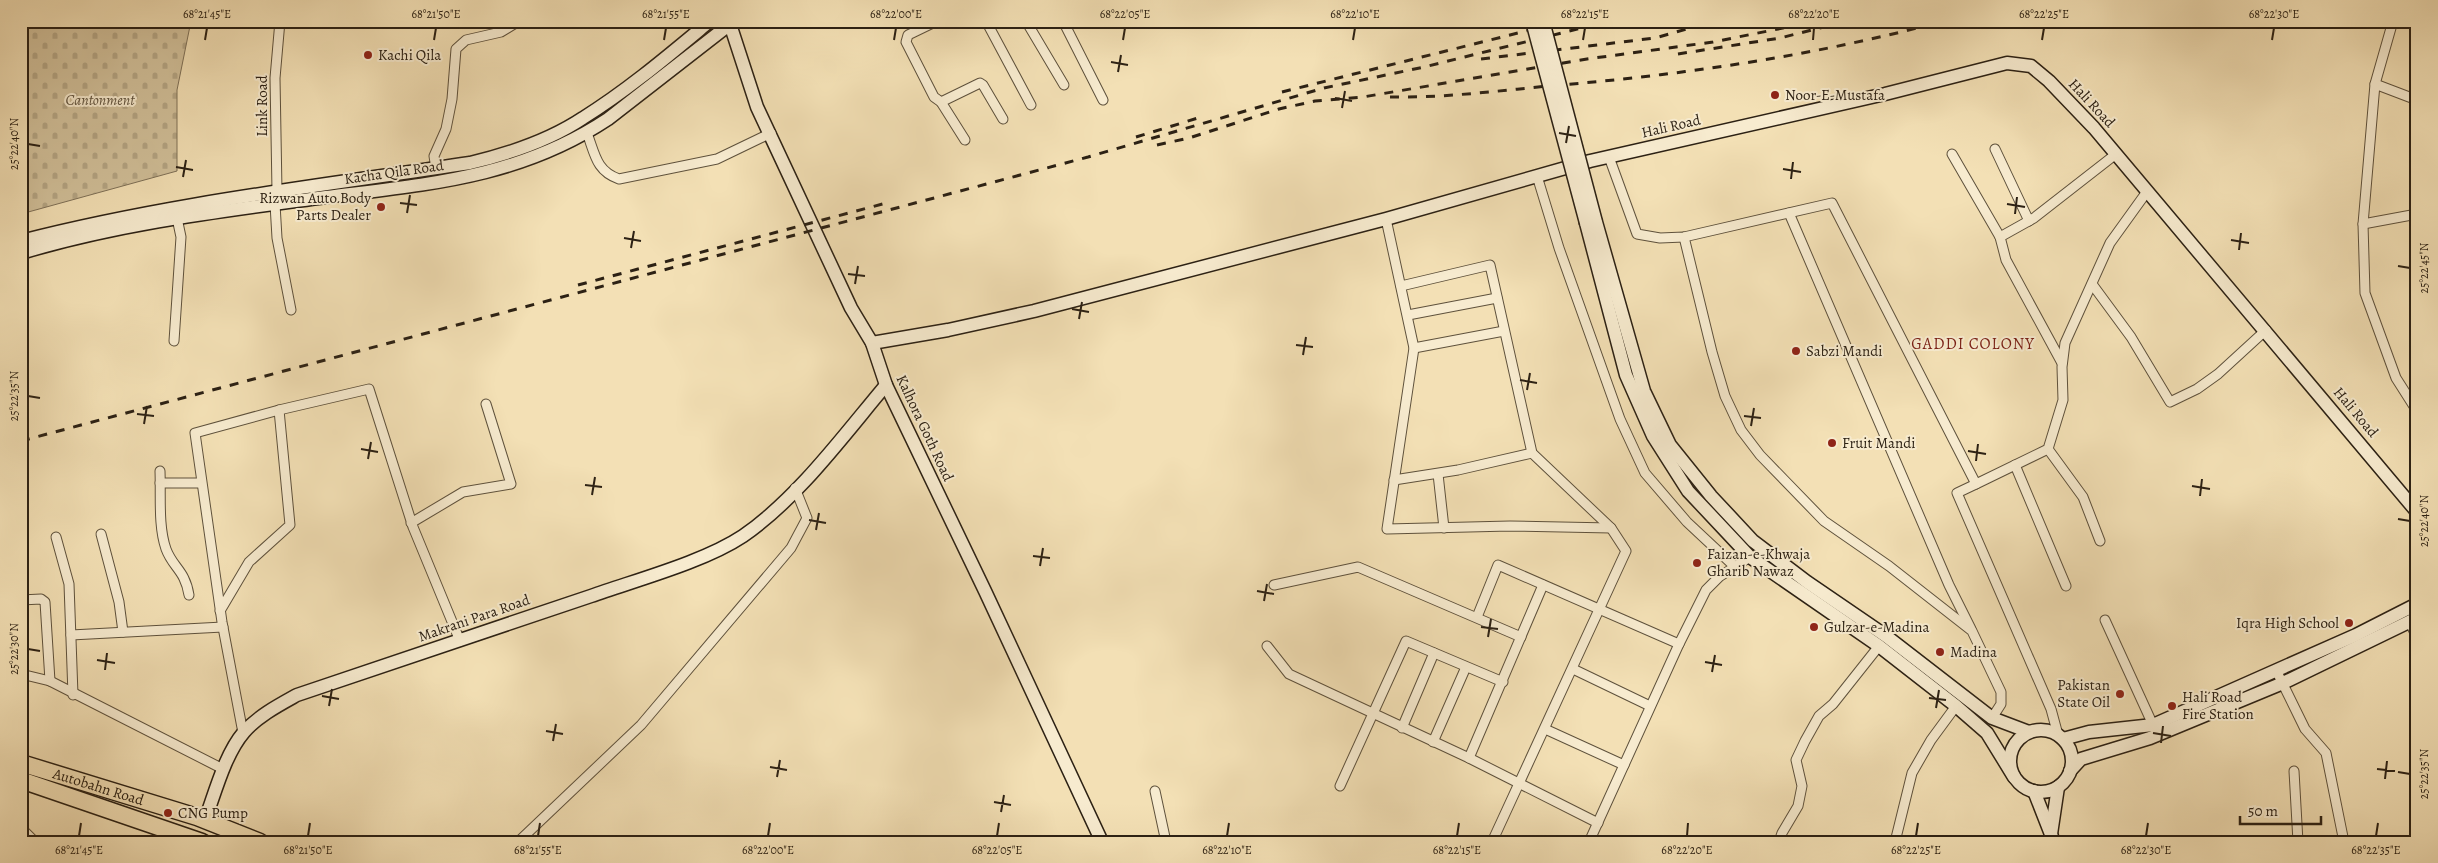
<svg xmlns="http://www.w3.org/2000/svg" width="2438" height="863" font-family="Alegreya,serif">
	<defs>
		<pattern id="cemetery-stones" width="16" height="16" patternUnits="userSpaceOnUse" patternTransform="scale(1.25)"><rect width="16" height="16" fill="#d1c09a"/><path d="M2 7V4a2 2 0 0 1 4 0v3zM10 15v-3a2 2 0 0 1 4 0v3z" fill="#b4a584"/></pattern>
	</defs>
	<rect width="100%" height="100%" fill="#f3e0b5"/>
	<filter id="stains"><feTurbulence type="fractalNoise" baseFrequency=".004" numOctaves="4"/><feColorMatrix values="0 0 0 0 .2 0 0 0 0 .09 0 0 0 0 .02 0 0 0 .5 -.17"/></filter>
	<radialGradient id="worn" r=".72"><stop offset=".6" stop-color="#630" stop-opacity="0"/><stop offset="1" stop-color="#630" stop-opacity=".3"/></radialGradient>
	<polygon fill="url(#cemetery-stones)" stroke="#7e7057" points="21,21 191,21 177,90 177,171 21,214"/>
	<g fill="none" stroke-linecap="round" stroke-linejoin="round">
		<g stroke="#5e513c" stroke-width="11">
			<g id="street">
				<polyline points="937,21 908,35 906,42 934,97 941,102 965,140"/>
				<polyline points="986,21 1031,105"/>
				<polyline points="1026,21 1064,85"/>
				<polyline points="1063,21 1103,100"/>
				<polyline points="2393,21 2375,84 2363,224 2365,293 2396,378 2417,411"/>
				<polyline points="2375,84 2417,100"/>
				<polyline points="941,102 980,83 983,85 1003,119"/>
				<path d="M587,133C595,154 596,171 619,179L717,159L771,133"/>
				<polyline points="1995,149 2029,221"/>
				<polyline points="1952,154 2000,237"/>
				<polyline points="1609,157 1637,234 1660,238 1684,237 1832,203 1976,484 2048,449 2063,400 2062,367 2065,343 2110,243 2146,193"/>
				<polyline points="436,169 434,156 446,129 452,99 456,49 466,40 501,32 519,21"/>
				<polyline points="1537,176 1559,248 1620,419 1645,473 1687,522 1734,566"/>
				<polyline points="277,191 275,78 280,21"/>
				<polyline points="275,204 277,238 291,310"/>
				<polyline points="1789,213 1949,585 1971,629"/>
				<polyline points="1386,219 1414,348 1387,529 1510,526 1611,528"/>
				<polyline points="2363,224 2417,214"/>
				<polyline points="1684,237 1712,352 1725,396 1741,430 1760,455 1824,521 1889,566 1972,631 2001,692 2001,704 1992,718"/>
				<polyline points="2092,284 2131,337 2170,402 2197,389 2218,374 2266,330"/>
				<polyline points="1401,286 1490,265 1532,453 1611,528 1626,551 1492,842"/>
				<polyline points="1408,315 1497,298"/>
				<polyline points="174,341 181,237 177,218"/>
				<polyline points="1414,348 1504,331"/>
				<polyline points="2062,363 2006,260 2000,237 2034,218 2116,154"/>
				<polyline points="2048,449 2083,497 2100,541"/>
				<polyline points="2015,465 2066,586"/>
				<path d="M160,471C161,496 158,526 166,549C173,568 185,570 189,595"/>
				<polyline points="1438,474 1444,528"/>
				<polyline points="1394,480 1458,470 1532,453"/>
				<polyline points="160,483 201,483"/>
				<polyline points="1976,484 1957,493 2051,709 2058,735"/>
				<polyline points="411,523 463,492 511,484 486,404"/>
				<polyline points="101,534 119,602 123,632"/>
				<polyline points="56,537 69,584 73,695"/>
				<polyline points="1274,585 1358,567 1521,637"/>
				<polyline points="21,600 41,599 45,602 50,681"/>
				<polyline points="220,611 249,562 290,525 279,410"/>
				<polyline points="1477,617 1498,565 1679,644"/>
				<polyline points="2105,620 2153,725"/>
				<polyline points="2409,621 2417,637"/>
				<polyline points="71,635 223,627"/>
				<polyline points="1267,646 1289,674 1469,758 1598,823"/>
				<polyline points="1573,669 1650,706"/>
				<polyline points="2277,672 2305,729 2326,753 2344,842"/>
				<polyline points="21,674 50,681 223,769"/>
				<polyline points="1402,728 1434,653"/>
				<polyline points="1545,729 1624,765"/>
				<polyline points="243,733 222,622 195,433 279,410 369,389 413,527 460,641"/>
				<polyline points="1433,742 1466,667"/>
				<polyline points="1469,758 1543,585"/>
				<polyline points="2294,771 2298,842"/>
				<polyline points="1340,786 1406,641 1503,682"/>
				<polyline points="1155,791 1166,842"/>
				<polyline points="21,828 35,842"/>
				<polyline points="518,842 641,725 791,548 807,518 795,488"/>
				<polyline points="1589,842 1679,644 1706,590 1719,577 1750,557"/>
				<polyline points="1779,842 1782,833 1798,806 1802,786 1796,760 1805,741 1819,716 1833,704 1879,646"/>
				<polyline points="1895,842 1912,773 1931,740 1956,706"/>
			</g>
		</g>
		<g stroke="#2c2114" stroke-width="15">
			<g id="secondary">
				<polyline points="729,21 757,107 851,308 872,343 886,385 985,591 1102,842"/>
				<polyline points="1596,222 1644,391 1670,445 1711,496 1753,541 1807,582 1886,636 1992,718 2029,732"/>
				<polyline points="1586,223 1626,375 1653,436 1688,491 1750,557 1879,646 1956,706 1987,733 2014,777"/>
				<path d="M21,241C169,203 320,186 470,163C508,154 550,140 583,118C628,90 669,55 710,21"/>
				<path d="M21,253C121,223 223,211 326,197C428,184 519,178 608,119L734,21"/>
				<polyline points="872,343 948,330 1034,311 1386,219 1590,161 1885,94 2007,63 2031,66 2049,81 2094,128 2417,512"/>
				<circle cx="2041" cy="761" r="31"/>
				<polyline points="2063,739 2089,732 2153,725 2356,635 2417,604"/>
				<polyline points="2070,771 2081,759 2150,738 2283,683 2417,618"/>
				<polyline points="2034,791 2054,842"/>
				<path d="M205,820C215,793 225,754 244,732C258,716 279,705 297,695C395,662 493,629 591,596C636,580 704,562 743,536C798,498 843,436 886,385"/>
				<polyline points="2051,834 2058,787"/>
			</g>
		</g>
		<g stroke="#2c2114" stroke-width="19">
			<g id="highway">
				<path id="s1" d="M21,763L197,817L260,842"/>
				<polyline points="21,780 202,842"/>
			</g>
		</g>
		<use href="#street" stroke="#f7ebcf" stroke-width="9"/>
		<use href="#secondary" stroke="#f7ebcf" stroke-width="12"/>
		<use href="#highway" stroke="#f3e0b5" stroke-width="16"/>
		<g stroke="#2c2114" stroke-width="3" stroke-dasharray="9 9" stroke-linecap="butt">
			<polyline points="1678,54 1780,38 1848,21"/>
			<polyline points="1481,59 1655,38 1715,21"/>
			<polyline points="1282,92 1566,21"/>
			<path d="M1390,97C1443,98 1496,91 1549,86C1682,75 1814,56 1944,21"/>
			<polyline points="1136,137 1198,118"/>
			<polyline points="1157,145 1189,138 1279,109 1315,101 1363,97 1587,59 1713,42 1818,21"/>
			<polyline points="578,285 890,202"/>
			<polyline points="21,441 1088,157 1324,88 1424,67 1610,21"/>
		</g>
		<g stroke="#2c2114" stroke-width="15" stroke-linecap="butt">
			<g id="secondary-bridge">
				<polyline points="1532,21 1586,223"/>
				<polyline points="1543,21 1596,222"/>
			</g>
		</g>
		<use href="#secondary-bridge" stroke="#f7ebcf" stroke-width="12"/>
	</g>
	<path fill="none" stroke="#2c2114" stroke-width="2" d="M205,40L207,28M434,40L436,28M664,40L666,28M894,40L896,28M1123,40L1125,28M1353,40L1355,28M1583,40L1585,28M1813,40L1814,28M2042,40L2044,28M2272,40L2274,28M1111,62L1128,65M1118,72L1121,55M1335,98L1352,101M1342,108L1345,91M1559,133L1576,136M1566,143L1569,126M28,144L40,146M176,167L193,170M1783,169L1801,172M183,177L186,160M1791,179L1793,162M400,203L417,205M2007,204L2025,207M407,213L410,195M2015,214L2017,197M624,238L641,241M2231,240L2249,243M631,248L634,231M2239,250L2241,233M2398,266L2410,268M848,274L865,276M855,284L858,266M1072,309L1089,312M1079,319L1082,302M1296,345L1313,347M1303,355L1306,337M1520,380L1537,383M1527,390L1530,373M28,396L40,398M137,414L154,416M1744,416L1761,418M144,424L147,406M1751,426L1754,408M361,449L378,452M1968,451L1986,454M368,459L371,442M1976,461L1978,444M585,485L602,487M2192,486L2210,489M592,495L595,477M2200,496L2202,479M2398,519L2410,521M809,520L826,523M816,530L819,513M1033,556L1050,558M1040,566L1043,548M1257,591L1274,594M1264,601L1267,584M1481,627L1498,629M1488,637L1491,619M28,649L40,651M97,660L115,663M1705,662L1722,665M105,670L107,653M1712,672L1715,655M322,696L339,699M1929,698L1946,700M329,706L332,689M1936,708L1939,690M546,731L563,734M2153,733L2171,736M553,741L556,724M2161,743L2163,726M770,767L787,770M2377,769L2395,771M2398,772L2410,774M777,777L780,760M2385,779L2387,761M994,802L1011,805M1001,812L1004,795M79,836L81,823M308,836L310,823M538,836L540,823M768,836L770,823M997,836L999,823M1227,836L1229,823M1457,836L1459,823M1687,836L1688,823M1916,836L1918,823M2146,836L2148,823M2376,836L2378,823"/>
	<g fill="#8f2418" stroke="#f7ebcf" stroke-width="2">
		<circle cx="368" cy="55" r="5"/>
		<circle cx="1775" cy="95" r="5"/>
		<circle cx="381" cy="207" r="5"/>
		<circle cx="1796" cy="351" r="5"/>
		<circle cx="1832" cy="443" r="5"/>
		<circle cx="1697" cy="563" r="5"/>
		<circle cx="2349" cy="623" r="5"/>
		<circle cx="1814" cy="627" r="5"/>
		<circle cx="1940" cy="652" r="5"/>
		<circle cx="2120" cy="694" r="5"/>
		<circle cx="2172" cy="706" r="5"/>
		<circle cx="168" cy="813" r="5"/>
	</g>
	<g text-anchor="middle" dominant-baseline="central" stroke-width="4" stroke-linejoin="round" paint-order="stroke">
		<g font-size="15" fill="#2c2114" stroke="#f7ebcf" text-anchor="start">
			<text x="378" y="55">Kachi Qila</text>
			<text x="1785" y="95">Noor-E-Mustafa</text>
			<text x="371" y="198" text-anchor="end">Rizwan Auto Body<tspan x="371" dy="17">Parts Dealer</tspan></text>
			<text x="1806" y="351">Sabzi Mandi</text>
			<text x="1842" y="443">Fruit Mandi</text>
			<text x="1707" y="554">Faizan-e-Khwaja<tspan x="1707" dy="17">Gharib Nawaz</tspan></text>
			<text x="2339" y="623" text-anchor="end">Iqra High School</text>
			<text x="1824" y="627">Gulzar-e-Madina</text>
			<text x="1950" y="652">Madina</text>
			<text x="2110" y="685" text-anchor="end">Pakistan<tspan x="2110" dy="17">State Oil</tspan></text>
			<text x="2182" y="697">Hali Road<tspan x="2182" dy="17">Fire Station</tspan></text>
			<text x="178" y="813">CNG Pump</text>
		</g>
		<g font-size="15" font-style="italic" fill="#5e513c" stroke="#f7ebcf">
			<text x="100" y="100">Cantonment</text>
		</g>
		<g font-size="15" fill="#2c2114" stroke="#f7ebcf">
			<text transform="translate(2092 103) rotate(47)">Hali Road</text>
			<text transform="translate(262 106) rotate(-90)">Link Road</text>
			<text transform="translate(1671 126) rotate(-13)">Hali Road</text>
			<text transform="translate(394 172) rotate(-8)">Kacha Qila Road</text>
			<text transform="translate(2356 412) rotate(50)">Hali Road</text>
			<text transform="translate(925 428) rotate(65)">Kalhora Goth Road</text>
			<text transform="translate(474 618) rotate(-19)">Makrani Para Road</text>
			<text stroke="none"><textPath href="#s1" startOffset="81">Autobahn Road</textPath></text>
		</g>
		<g font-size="16" letter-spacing="1" fill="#7a1f14" stroke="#f7ebcf">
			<text x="1973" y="344">GADDI COLONY</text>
		</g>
	</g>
	<rect width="2438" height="863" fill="none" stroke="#f3e0b5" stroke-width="55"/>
	<path d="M2240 816v8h81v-8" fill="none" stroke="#2c2114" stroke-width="2.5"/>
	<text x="2248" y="816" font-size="15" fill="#2c2114" stroke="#f7ebcf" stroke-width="4" paint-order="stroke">50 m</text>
	<rect x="28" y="28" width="2382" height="808" fill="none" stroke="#2c2114" stroke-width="2"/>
	<g font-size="12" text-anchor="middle" fill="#2c2114">
		<text x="207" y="18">68°21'45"E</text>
		<text x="436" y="18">68°21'50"E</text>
		<text x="666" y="18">68°21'55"E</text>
		<text x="896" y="18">68°22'00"E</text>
		<text x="1125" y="18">68°22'05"E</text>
		<text x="1355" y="18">68°22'10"E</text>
		<text x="1585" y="18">68°22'15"E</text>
		<text x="1814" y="18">68°22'20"E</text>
		<text x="2044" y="18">68°22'25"E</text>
		<text x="2274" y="18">68°22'30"E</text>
		<text transform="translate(14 144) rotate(-90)" y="4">25°22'40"N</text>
		<text transform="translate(2424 268) rotate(-90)" y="4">25°22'45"N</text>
		<text transform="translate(14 396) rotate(-90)" y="4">25°22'35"N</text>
		<text transform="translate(2424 521) rotate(-90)" y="4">25°22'40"N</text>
		<text transform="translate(14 649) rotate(-90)" y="4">25°22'30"N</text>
		<text transform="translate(2424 774) rotate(-90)" y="4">25°22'35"N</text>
		<text x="79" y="854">68°21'45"E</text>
		<text x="308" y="854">68°21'50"E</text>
		<text x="538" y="854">68°21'55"E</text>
		<text x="768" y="854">68°22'00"E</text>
		<text x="997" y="854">68°22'05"E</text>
		<text x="1227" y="854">68°22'10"E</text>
		<text x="1457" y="854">68°22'15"E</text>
		<text x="1687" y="854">68°22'20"E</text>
		<text x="1916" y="854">68°22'25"E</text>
		<text x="2146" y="854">68°22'30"E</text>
		<text x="2376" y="854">68°22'35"E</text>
	</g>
	<rect width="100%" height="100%" filter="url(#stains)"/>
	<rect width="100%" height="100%" fill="url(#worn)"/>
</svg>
